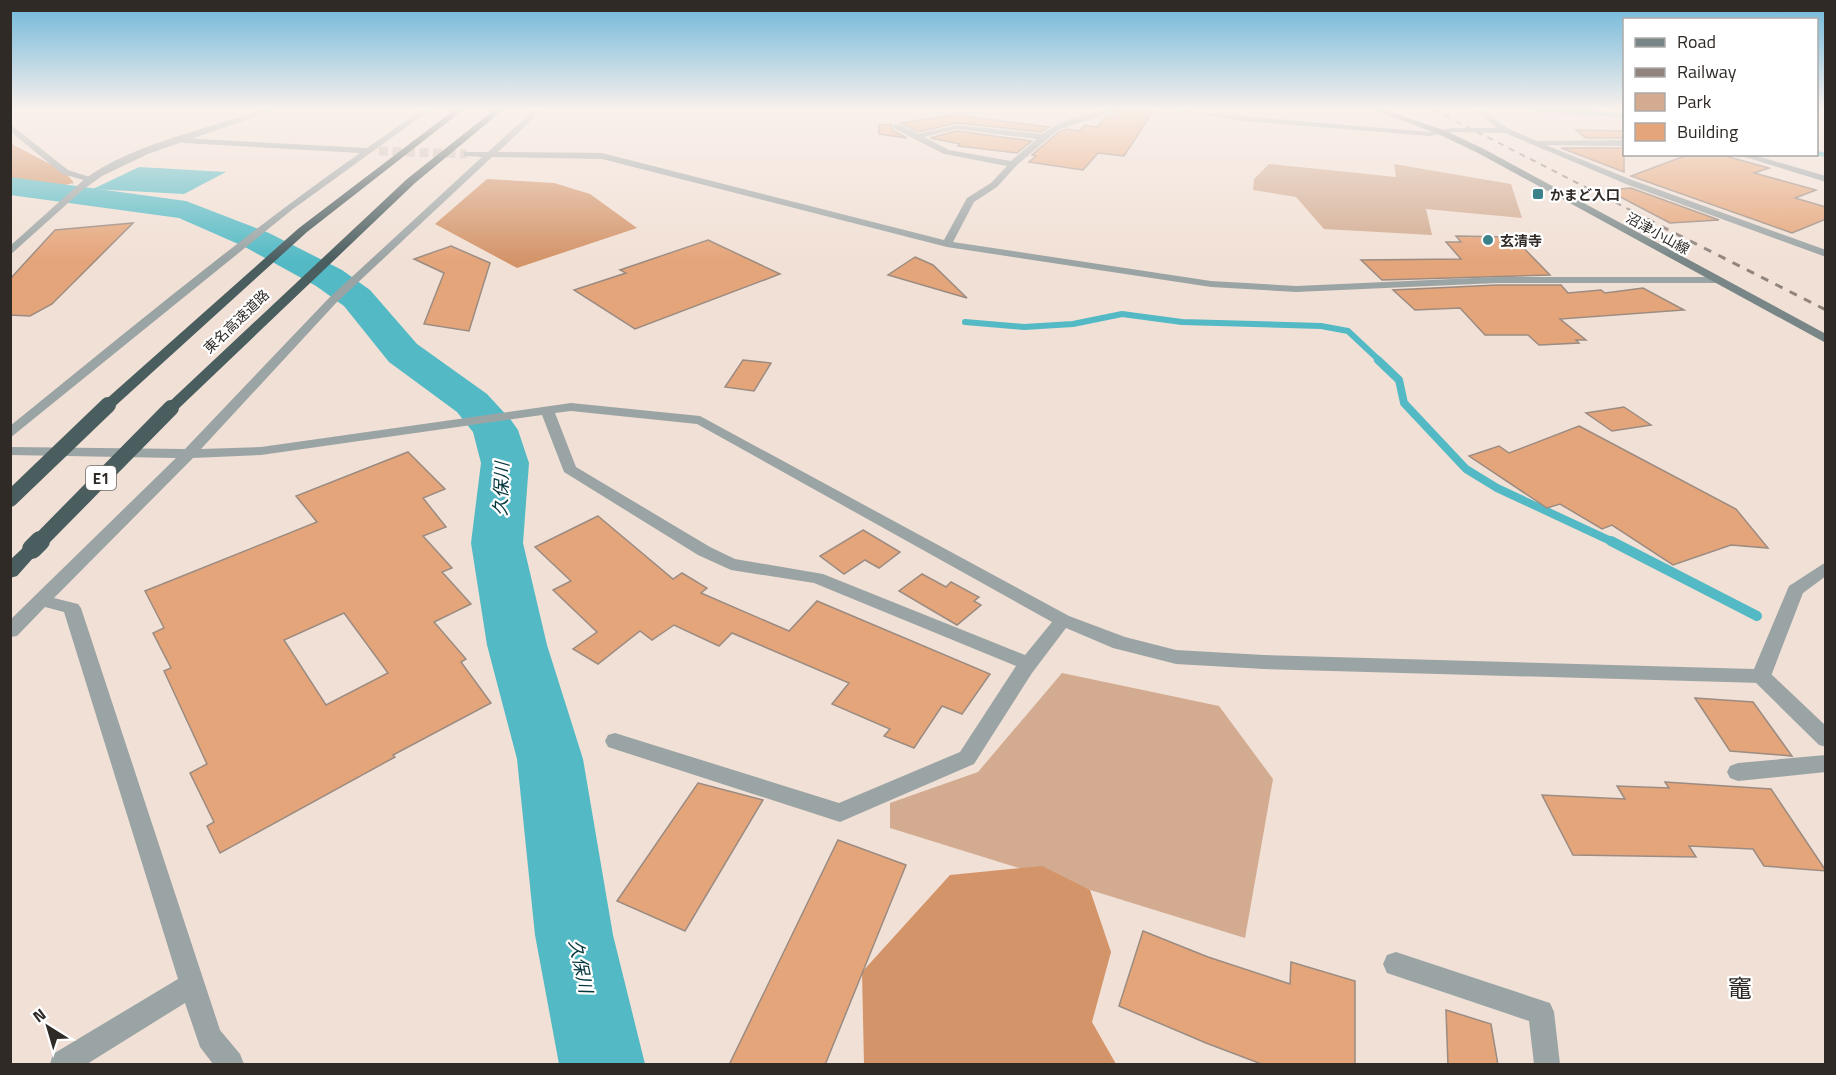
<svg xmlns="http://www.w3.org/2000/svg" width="1836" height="1075" font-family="'Titillium Web','Noto Sans JP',sans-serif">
	<rect width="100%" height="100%" fill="#f1e0d5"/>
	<g fill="#d2ab91">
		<polygon points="1269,164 1396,177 1394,164 1511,184 1522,218 1426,209 1432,235 1324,229 1296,197 1253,190 1254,179"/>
		<polygon points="1062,673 1219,706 1273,779 1245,938 890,828 890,803 978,772"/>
	</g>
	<g fill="#d39469">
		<polygon points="10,143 65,172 74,183 51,188 11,181"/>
		<polygon points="487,179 554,183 590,194 637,228 517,268 435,224"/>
		<polygon points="1042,866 1090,890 1111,952 1092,1022 1116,1064 864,1064 862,972 950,875"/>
	</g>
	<polygon fill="#53bac5" points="139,167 226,172 184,194 93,189"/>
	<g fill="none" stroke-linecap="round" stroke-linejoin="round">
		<g stroke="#53bac5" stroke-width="4.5">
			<polyline points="1536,110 1624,115"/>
			<polyline points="1816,153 1826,155"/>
		</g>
		<polyline stroke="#53bac5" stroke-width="6" points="965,322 1024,327 1073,324 1122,314 1182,322 1321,326 1348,331 1380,361"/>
		<polyline stroke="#53bac5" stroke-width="8" points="1378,360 1399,380 1404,403 1466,469 1497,488 1615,543"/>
		<polyline stroke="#53bac5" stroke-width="10" points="1611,541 1757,616"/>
		<polygon fill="#53bac5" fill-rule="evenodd" points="10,177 186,201 269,233 342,270 370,290 417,344 487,394 511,420 518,430 529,463 523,543 547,645 583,759 613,935 645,1064 559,1064 535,935 517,759 487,645 471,543 481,463 473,432 457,412 389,362 344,306 316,286 245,247 179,218 10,195"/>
	</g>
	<g fill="#e5a57a" stroke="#9b8b81" stroke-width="1.5" fill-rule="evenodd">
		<polygon points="1121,110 1154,110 1124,156 1098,153 1083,170 1029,162 1036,156 1032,155 1059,132 1068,129 1079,131 1085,125 1097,127 1107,116"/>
		<polygon points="962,113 973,117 1049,127 1042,132 957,123 918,132 901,123"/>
		<polygon points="891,124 892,130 907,138 879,134 879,125"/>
		<polygon points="1576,130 1624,131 1624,138 1586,138"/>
		<polygon points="957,131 1032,141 1017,153 958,146 960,144 930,138"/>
		<polygon points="1561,148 1624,148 1624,172"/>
		<polygon points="1690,154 1718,154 1769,168 1754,173 1816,190 1795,198 1826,207 1826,219 1792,233 1631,176"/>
		<polygon points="1631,188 1719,220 1670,223 1607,190"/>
		<polygon points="133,223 52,304 30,316 10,315 10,279 55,230"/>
		<polygon points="1456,236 1513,237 1550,275 1382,280 1361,260 1461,259 1446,242 1461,242"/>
		<polygon points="708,240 780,274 635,329 574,290 626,273 620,270"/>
		<polygon points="451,246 490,263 469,331 424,324 444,273 414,259"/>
		<polygon points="915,257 933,265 967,298 888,275"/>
		<polygon points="1497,285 1561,285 1568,293 1601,290 1605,293 1643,288 1684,310 1560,319 1586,340 1576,340 1579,343 1539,345 1528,335 1485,335 1460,308 1415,310 1393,290"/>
		<polygon points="743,360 771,363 754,391 725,387"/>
		<polygon points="1624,407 1651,425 1612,431 1586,413"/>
		<polygon points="1579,426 1736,509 1768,548 1731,545 1673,565 1612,525 1602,529 1560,504 1547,508 1469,456 1499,446 1509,453"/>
		<path d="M408,452L445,489L423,498L446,527L423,536L452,568L442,572L471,604L434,622L466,659L461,662L491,703L393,755L395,757L220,853L207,826L214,822L190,773L207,764L164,671L171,668L153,633L164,628L145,591L317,522L296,496ZM344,613L388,673L326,705L284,640Z"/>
		<polygon points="598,516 673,579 682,573 707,588 701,593 789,631 817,601 990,674 962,714 942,706 914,748 884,736 890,729 832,704 849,683 732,633 719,646 674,625 652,640 640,631 598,664 573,649 597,632 553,590 571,581 535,547"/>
		<polygon points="863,530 900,552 879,568 865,560 844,574 820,556"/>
		<polygon points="922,574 946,587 951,582 979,597 974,601 981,605 957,625 899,591"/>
		<polygon points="1695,698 1753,702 1792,756 1730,751"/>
		<polygon points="1665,782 1771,789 1826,871 1764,866 1753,849 1689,846 1696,857 1573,855 1542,795 1625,799 1617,786 1669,788"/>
		<polygon points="698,783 763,800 685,931 617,901"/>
		<polygon points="838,840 906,865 825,1065 729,1065"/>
		<polygon points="1143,931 1208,957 1290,984 1291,962 1355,981 1355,1065 1264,1065 1206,1043 1119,1006"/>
		<polygon points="1446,1010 1491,1024 1498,1065 1448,1065"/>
	</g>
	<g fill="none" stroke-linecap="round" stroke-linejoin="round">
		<polyline stroke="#cabcb2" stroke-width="9" stroke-dasharray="9 4.5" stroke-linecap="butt" points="379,151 467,154"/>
		<g fill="#9ba4a5" fill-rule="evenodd">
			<polygon points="1761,669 1768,671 1826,726 1826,747 1819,745 1754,681 1751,676 1754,671"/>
			<polygon points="1826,755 1826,772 1738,781 1730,778 1727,772 1730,766 1738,763"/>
		</g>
		<g fill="#9ba4a5" fill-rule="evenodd">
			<path d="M421,110H430L293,209L10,438V426C125,333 239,238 360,153L184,143L181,138L367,148Z"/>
			<path d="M534,110H542L498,152L602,153L944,240L967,198L991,183L1007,166L944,154L893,128V124H899L918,134L957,125L1043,134C1060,119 1096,110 1119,110L1058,130L1016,166L997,187L974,202L953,242L1211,281L1296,286L1497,277H1715L1721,280L1715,283H1497L1296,292L1211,287L947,247L602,159L492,157L336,303L201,449L261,447L571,403L700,416L1069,616L1125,637L1176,650L1264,655L1754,669L1789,586L1826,562V576L1803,593L1771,676L1768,681L1761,683L1264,669L1176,664L1113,648L1066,628L1032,673L974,764L840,822L608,747L605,741L608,735L615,733L839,803L960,752L1016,666L814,583L731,570L698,555L564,472L542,415L261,455L193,458L54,598L78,604L81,608L220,1030L240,1054L244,1064H213L200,1047L185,1003L87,1064H50L53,1054L178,979L64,612L45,607L17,636L10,637V620L176,458L10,455V447L185,449L328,299L482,157L464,156V152H488ZM957,129L1037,139L1011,161L949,150L924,137ZM571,411L697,424L1052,622L1025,655L823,574L735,559L710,547L576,467L555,413Z"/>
			<polygon points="1171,110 1430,132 1452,128 1497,128 1474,110 1483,110 1509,129 1537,141 1624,140 1624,146 1546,145 1632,180 1826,250 1826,257 1626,184 1505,133 1452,132 1430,136 1243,121"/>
			<polygon points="10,124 68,170 96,179 91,182 62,174 10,131"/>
			<polygon points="1735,154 1750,154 1826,176 1826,182"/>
			<polygon points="78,185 86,187 10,255 10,246"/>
			<polygon points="1396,952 1550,1003 1554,1012 1560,1064 1534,1064 1529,1021 1387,973 1383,964 1387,955"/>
		</g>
		<path fill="#9ba4a5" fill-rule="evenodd" d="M263,110H274L148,154L102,176L84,189L76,187C114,149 211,127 263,110Z"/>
		<polygon fill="#788687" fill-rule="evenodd" points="1373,110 1384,110 1444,130 1484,149 1826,334 1826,343 1478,153 1438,134"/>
		<g fill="#4a5d5f" fill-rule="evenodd">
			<polygon points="454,110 463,110 307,232 113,408 103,408 100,405 103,402 299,228"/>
			<polygon points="494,110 503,110 415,183 176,411 166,411 163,408 166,405 407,179"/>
			<polygon points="32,543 41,549 17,576 10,578 10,560 26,545"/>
		</g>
		<polyline stroke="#90847d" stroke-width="2" stroke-dasharray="6 6" stroke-linecap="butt" points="1434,110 1650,220"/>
		<polyline stroke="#90847d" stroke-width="3" stroke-dasharray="8 8" stroke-linecap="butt" points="1647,219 1826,310"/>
		<g stroke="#4a5d5f" stroke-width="16">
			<polyline points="10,499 108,405"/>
			<polyline points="38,543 171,408"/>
		</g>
		<polyline stroke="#4a5d5f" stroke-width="20" points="32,549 40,541"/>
	</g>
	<linearGradient id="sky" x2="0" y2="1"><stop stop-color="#6cb6da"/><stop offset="0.42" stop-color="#f9f1ec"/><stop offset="1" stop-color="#f9f1ec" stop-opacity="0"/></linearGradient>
	<rect width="1836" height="260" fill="url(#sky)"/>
	<g fill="#3b828a" stroke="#fff" stroke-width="2">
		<rect x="1532" y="188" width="12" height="12" rx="3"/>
		<circle cx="1488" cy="240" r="6"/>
	</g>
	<g text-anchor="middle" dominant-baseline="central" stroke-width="4.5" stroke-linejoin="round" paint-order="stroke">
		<g font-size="14" font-weight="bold" fill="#302a26" stroke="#fff" text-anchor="start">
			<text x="1550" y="194">かまど入口</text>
			<text x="1500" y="240">玄清寺</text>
		</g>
		<g font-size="14" fill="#302a26" stroke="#fff">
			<text transform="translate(1658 233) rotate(29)">沼津小山線</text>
			<text transform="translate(236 321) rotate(-44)">東名高速道路</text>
		</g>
		<rect fill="#fff" stroke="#6e6a67" stroke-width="1.5" x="86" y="466" width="30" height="24" rx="4.5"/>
		<g font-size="15" font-weight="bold" fill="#302a26">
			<text x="101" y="478">E1</text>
		</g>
		<g font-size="18" font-style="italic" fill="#04373c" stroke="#fff">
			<text transform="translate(501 489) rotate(-88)">久保川</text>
			<text transform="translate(581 966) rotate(78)">久保川</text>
		</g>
		<g font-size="24" fill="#302a26" stroke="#fff">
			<text x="1740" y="988">竈</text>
		</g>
	</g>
	<rect width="1836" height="1075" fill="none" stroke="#302a26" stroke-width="24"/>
	<rect x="1623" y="18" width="195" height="138" fill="#ffffff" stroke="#acaaa8" stroke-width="1.5"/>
	<rect x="1635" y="38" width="30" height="9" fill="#788687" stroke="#acaaa8" stroke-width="1.5"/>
	<text x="1677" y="48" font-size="18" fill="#302a26">Road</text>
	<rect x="1635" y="68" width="30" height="9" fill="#90847d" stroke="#acaaa8" stroke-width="1.5"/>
	<text x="1677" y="78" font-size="18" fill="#302a26">Railway</text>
	<rect x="1635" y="93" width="30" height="18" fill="#d2ab91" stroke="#acaaa8" stroke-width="1.5"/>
	<text x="1677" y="108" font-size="18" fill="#302a26">Park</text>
	<rect x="1635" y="123" width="30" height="18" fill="#e5a57a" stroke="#acaaa8" stroke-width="1.5"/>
	<text x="1677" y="138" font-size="18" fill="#302a26">Building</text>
	<g transform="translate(48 1027) rotate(323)" stroke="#ffffff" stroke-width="4.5" paint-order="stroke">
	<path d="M0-4.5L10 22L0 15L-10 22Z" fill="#302a26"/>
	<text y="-9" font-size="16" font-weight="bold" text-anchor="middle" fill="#302a26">N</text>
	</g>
</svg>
